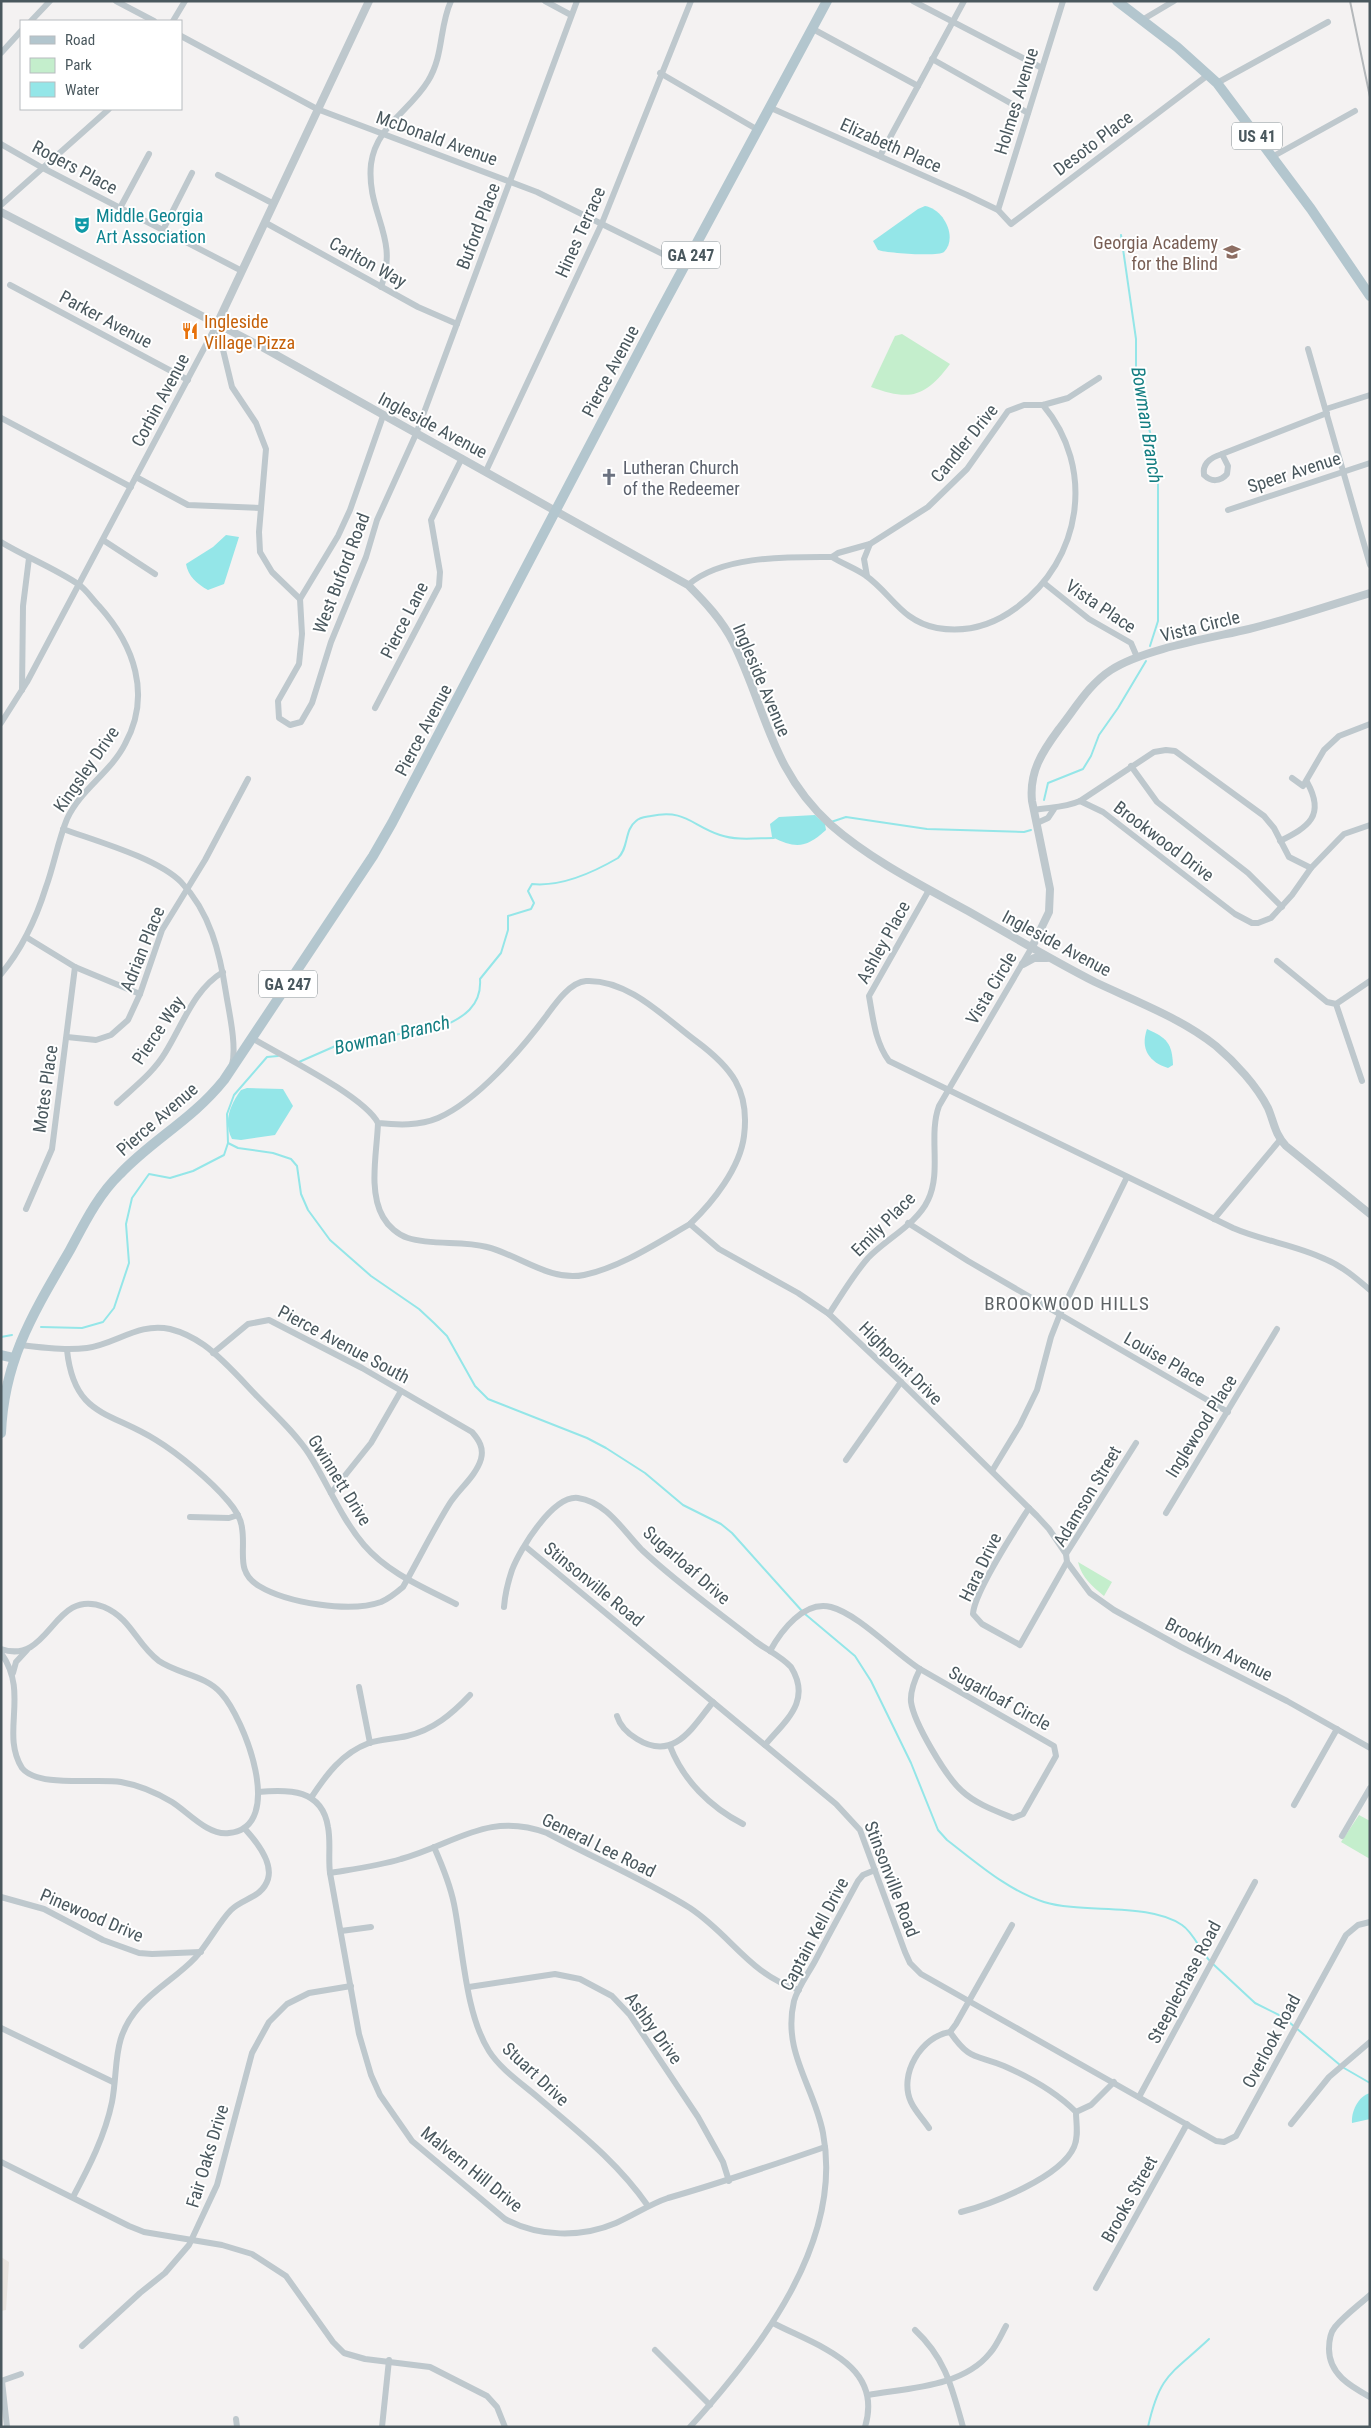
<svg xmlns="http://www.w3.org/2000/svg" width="1371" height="2428" font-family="'Roboto Condensed',sans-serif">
	<rect width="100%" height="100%" fill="#f4f2f2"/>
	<polygon fill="#eae5e0" points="1,2257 9,2262 6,2310 1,2311"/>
	<g fill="#c4eecc">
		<path d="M902,334L950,364C925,398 909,401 871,387L895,336Z"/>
		<path d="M1078,1562L1112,1582L1104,1596C1092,1586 1082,1578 1078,1562Z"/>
		<polygon points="1359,1815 1370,1821 1370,1859 1341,1842"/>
	</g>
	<g fill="#94e6e8">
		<path d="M925,206C944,209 958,238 944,252C939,257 886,253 878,250L873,241L918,209Z"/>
		<path d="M226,535L239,537L224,584L208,590C197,584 188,576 186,564L213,547Z"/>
		<path d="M815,815L825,824L826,830C806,848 796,849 772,837L770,824L779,817Z"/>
		<path d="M1147,1029C1167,1038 1172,1043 1173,1065L1168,1068C1149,1062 1140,1049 1147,1029Z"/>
		<path d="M247,1088L283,1089L293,1106L275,1135L241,1140L232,1139C223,1122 230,1105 241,1090Z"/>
		<path d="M1370,2093V2119L1352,2123C1351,2112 1358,2096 1370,2093Z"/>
	</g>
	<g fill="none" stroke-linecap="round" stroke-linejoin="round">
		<g stroke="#94e6e8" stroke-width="2">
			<polyline points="1121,235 1136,339 1136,379 1151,436 1158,472 1158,621 1150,646"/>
			<polyline points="1044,800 1048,783 1083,769 1091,756 1099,735 1118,708 1146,661"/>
			<polyline points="831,822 846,817 927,829 1024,832 1031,830"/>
			<path d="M299,1062L340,1044L441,1027C463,1018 482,1006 480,979L501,953L508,930V916L531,909L534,903L528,891L532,884C561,887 594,872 618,858C629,848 624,830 636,821C640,817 646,817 651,816C685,809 691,825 720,835C737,841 757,838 774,838"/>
			<polyline points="228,1143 238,1148 273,1153 291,1159 297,1166 301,1194 308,1210 330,1240 371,1276 419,1309 434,1323 447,1336 475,1386 488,1399 587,1438 606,1448 645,1473 683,1505 721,1524 732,1533 802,1611"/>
			<polyline points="41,1327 82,1328 103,1322 114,1308 129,1263 126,1224 132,1198 149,1174 170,1178 193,1171 224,1155 228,1143 227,1114 234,1095 267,1057 278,1056"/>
			<polyline points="1,1337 12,1335"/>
			<path d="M805,1614L855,1656L871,1681L911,1763L938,1830L947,1840C977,1863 1007,1890 1044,1902C1083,1914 1149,1902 1182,1925C1194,1933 1200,1951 1210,1961"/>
			<polyline points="1213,1964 1255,2003 1283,2017 1340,2065"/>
			<polyline points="1344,2068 1370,2083"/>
			<path d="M1148,2427C1160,2373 1172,2374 1209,2339"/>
		</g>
		<g stroke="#bec8cd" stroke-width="6">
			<polyline points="116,1 154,21"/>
			<polyline points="545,1 571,15"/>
			<polyline points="913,1 1042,68"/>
			<polyline points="1142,20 1174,1"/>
			<polyline points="31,21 50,1"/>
			<polyline points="173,21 185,1"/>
			<polyline points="813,29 918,86"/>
			<polyline points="181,36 317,109 537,192 685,265"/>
			<polyline points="1,53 21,31"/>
			<polyline points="932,59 1028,113"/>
			<polyline points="660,73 758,130"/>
			<polyline points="1217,83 1328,22"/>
			<polyline points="771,108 967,195 998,210 1011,224 1208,75"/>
			<polyline points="1,144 41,167 242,271"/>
			<polyline points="880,156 964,1"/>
			<polyline points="1272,157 1355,111"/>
			<polyline points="218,175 274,204"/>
			<polyline points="1,205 109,109"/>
			<polyline points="120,208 149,154"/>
			<polyline points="998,210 1063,1"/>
			<polyline points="266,223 418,307 457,324"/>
			<polyline points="163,230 192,173"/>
			<polyline points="10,285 188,380"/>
			<path d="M381,287C400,237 366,213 371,164C376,126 410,111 428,81C444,55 439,27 451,1"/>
			<polyline points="217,325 232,387 256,423 266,449 259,532 260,552 272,572 300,599"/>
			<polyline points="1308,349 1370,565"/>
			<polyline points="1326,409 1370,395"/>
			<polyline points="383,416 350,510 338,536 300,599 302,634 299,664 278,701 279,718 290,725 301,722 312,703 331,642 366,557 377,520 416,434 577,1"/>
			<polyline points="1,418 131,487"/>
			<polyline points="1222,454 1327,413"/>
			<path d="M1222,454L1228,466L1227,474C1220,482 1211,482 1204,475C1202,463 1212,457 1222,454Z"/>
			<polyline points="486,471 602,223 691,1"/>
			<polyline points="136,477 188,505 261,508"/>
			<polyline points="1228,510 1370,463"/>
			<polyline points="103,540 155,574"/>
			<path d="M1,542C26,557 54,568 78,584C86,589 92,599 99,606C134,645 152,695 125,744C111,772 80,790 67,819C58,841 54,865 46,887C36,919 22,949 1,974"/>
			<path d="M832,557C843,564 855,568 865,575C892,594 901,621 937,628C966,633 993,625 1016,608C1082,560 1096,468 1043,405"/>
			<polyline points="867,576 864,559 870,544"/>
			<polyline points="1044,583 1089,619 1131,643 1137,657"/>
			<path d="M688,585C722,555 789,557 832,557L838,553L870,544L928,507L967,469L1008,411L1024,405H1043L1068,398L1099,378"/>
			<polyline points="22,690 23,606 29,558"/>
			<polyline points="375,708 439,586 440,572 431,520 462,458"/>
			<polyline points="1,723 27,682 217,324"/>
			<polyline points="1131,766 1157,802 1248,873 1282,907"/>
			<polyline points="1292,778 1303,786 1324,750 1339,736 1370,724"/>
			<polyline points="1080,801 1154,752 1166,750 1175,751 1264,816 1274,828 1289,857 1311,868"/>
			<path d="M1034,810C1050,807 1064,808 1080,801L1103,812L1235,914L1252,923H1258L1271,918L1292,895L1311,868L1339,839L1344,834L1370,825"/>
			<polyline points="1037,823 1048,818 1054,809"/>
			<path d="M63,829C96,841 157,858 181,882C210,912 220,953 226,993C229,1012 237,1046 232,1065"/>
			<path d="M1280,841C1308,827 1326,816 1307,782"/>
			<path d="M929,890L869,996C873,1018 875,1042 889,1061L1233,1228C1263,1241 1296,1245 1325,1259C1342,1266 1356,1278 1370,1290"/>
			<polyline points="26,937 75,967 140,994"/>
			<polyline points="1277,961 1327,1002 1336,1004 1362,1081"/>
			<polyline points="1336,1004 1370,981"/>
			<polyline points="67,1037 96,1040 111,1035 128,1020 140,994 162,930 205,860 248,779"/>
			<path d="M252,1038C282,1056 364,1096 378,1123C398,1125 419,1126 438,1118C477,1101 521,1050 547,1015C555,1004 570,982 586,981C628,979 665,1018 696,1041C731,1067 750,1090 744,1136C740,1168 713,1202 690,1224C657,1243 621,1267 584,1275C550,1282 519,1255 487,1247C462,1240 434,1246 408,1238C398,1235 388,1226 383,1217C368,1191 377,1152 378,1123"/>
			<path d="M117,1103C134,1087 153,1073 165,1053C182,1026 194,989 223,972"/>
			<polyline points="26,1209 52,1149 75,967"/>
			<polyline points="1214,1219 1280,1140"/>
			<polyline points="908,1223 968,1261 1228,1412"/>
			<polyline points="690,1224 719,1249 798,1293 829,1314 901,1382 1037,1516 1049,1529 1066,1554"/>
			<path d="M829,1314C841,1296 853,1275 868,1258C886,1239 917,1224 928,1200C942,1171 928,1136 939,1106L1032,947"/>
			<path d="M19,1345C41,1347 64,1351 87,1348C116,1344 139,1322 170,1329C182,1332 194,1338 204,1345C222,1358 238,1376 253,1392C272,1412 294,1431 309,1454C328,1484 341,1518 364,1545C388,1573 423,1587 456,1604"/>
			<path d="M67,1350C74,1417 110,1411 156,1440C179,1454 211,1481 228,1501C235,1509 241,1518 242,1528C246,1551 235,1572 259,1586C287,1603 350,1613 381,1602C390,1598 396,1593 403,1587C419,1559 433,1530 450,1503C459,1489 476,1476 481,1459C484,1448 479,1440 472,1432L362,1368L269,1320L248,1324L213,1353"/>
			<polyline points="846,1460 901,1382"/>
			<polyline points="992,1471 1020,1425 1037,1390 1051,1337 1060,1314 1127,1177"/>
			<polyline points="331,1493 371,1443 401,1391"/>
			<path d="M1029,1508C1015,1530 974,1592 973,1614L982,1624L1020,1645L1067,1562L1066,1554L1136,1443"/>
			<polyline points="1166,1513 1277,1329"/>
			<polyline points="190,1517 229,1518 238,1515"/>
			<polyline points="526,1547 836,1804 860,1830 905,1952 910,1963 921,1974 1216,2141 1224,2142 1236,2136 1346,1935 1358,1925 1370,1922"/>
			<polyline points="1067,1562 1090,1593 1114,1610 1181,1647 1287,1701 1370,1748"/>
			<path d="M504,1607C505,1594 508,1582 512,1570C520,1549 553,1495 578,1498C607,1502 624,1532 642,1550C677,1583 717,1611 755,1641C767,1650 781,1656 791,1667C812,1701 786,1720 765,1745"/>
			<path d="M1,1649C51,1666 52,1587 104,1607C132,1619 136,1644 159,1661C178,1674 205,1675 221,1693C244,1718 287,1827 229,1833C208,1836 188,1812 172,1802C157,1793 138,1785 121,1782C97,1778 38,1788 22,1768C0,1733 30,1693 1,1653"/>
			<path d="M770,1651C781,1631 804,1600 831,1607C858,1614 895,1653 920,1669"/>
			<path d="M920,1669L1054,1746L1056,1756L1023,1814L1013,1818C996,1811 976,1804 962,1791C946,1777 914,1723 911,1702C910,1691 915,1679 920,1669Z"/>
			<polyline points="13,1673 16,1662 27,1650"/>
			<polyline points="359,1687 370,1743"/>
			<path d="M617,1716C620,1726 627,1733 637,1739C674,1762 692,1728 713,1702"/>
			<path d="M670,1746C683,1780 710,1807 743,1824"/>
			<path d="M258,1792C289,1789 322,1789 328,1827C331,1842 328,1858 330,1873L359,2034L371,2075L380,2095L412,2141L505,2219C539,2237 581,2238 616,2223C634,2215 650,2204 668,2198C721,2183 773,2165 825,2147"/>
			<path d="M311,1798C326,1775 342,1753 369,1743C380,1739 394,1739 407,1736C433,1730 452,1714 470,1695"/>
			<polyline points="1294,1805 1337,1729"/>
			<polyline points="1342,1836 1370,1788"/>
			<path d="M434,1847C442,1865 450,1884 454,1904C463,1948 465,2013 489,2051C501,2070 524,2085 541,2100C581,2134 618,2163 648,2206"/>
			<path d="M330,1873C354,1869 378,1866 401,1859C455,1844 488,1811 547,1833C594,1858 645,1880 690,1908C732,1936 749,1974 799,1990"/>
			<polyline points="1,1897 44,1909 103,1940 139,1953 152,1954 201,1952"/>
			<polyline points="341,1931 371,1927"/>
			<polyline points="469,1987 555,1974 580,1979 612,1996 630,2015 698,2117 723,2162 729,2181"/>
			<polyline points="1,2028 113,2082"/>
			<path d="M950,2032C970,2061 975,2054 1004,2066C1029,2077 1056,2092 1076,2112C1076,2123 1079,2136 1074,2147C1061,2177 992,2204 961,2212"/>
			<polyline points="1139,2097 1255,1882"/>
			<polyline points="1076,2112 1091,2105 1114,2082"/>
			<polyline points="1291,2124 1329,2077 1370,2042"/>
			<path d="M929,2128C923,2119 915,2111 911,2102C898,2074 922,2036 950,2032L956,2024L1012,1925"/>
			<polyline points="1,2162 129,2226 144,2232 222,2245 252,2254 286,2276 333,2342 344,2353 365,2359 430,2367 487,2396 497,2407 505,2427"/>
			<path d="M73,2197C89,2167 105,2136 112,2102C119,2065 111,2038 140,2006C156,1988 178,1976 195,1958C208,1944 219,1922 231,1910C243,1898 262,1898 268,1879C273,1862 256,1841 245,1829"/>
			<polyline points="1096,2288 1187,2124"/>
			<path d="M1370,2295C1359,2305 1345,2315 1335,2327C1330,2333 1329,2341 1329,2349C1329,2374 1350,2386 1370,2397"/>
			<path d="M773,2323C817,2346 884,2364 865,2427"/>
			<path d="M915,2330C946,2359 952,2388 963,2427"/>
			<polyline points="82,2346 140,2293 165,2273 189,2245 217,2185 252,2053 269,2022 287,2004 309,1993 351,1986"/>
			<polyline points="655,2350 710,2405"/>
			<polyline points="1,2381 21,2374"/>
			<polyline points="2,2381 7,2427"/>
			<path d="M868,2395C908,2388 963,2387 990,2353C997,2345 1001,2335 1006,2326"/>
			<polyline points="236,2419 237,2427"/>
			<polyline points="382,2427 389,2360"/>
			<path d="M690,2427C759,2351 844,2242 823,2133C814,2086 782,2052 794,2001C798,1987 808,1974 815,1961C829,1934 844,1907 858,1881L863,1875L875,1870"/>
		</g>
		<g stroke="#bec8cd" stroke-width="8">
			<path d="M1,212L262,347L688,585C705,602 722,620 733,642C766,709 771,771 831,825C871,860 921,885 968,911C1010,935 1052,960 1095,982C1135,1001 1181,1018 1216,1046C1235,1062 1257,1086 1268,1108C1274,1122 1275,1135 1286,1146L1370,1214"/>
			<polyline points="217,324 369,1"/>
			<path d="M1032,947L1049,912L1050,889L1032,801C1029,772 1042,752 1059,729C1075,709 1089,684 1111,670C1143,649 1211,638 1249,629C1290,619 1330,605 1370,593"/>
			<polyline points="1023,964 1034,958 1047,958"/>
		</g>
		<g stroke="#b3c6ce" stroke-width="10">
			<polyline points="1117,1 1177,47 1217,83 1311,209 1370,296"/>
			<polyline points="1,1355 14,1358"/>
			<path d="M1,1433C4,1359 34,1312 70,1250C84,1224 98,1195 120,1174C153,1139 192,1120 224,1080L373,856L392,823L657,317L827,1"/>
		</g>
		<polyline stroke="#b4b8bb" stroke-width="2" points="1350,1 1370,97"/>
	</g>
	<defs>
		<g id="theatre-bare" transform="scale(1.35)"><path d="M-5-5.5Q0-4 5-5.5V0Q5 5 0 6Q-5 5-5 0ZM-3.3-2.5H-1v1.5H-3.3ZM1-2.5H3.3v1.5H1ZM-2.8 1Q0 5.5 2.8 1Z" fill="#0f9aa8" stroke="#fff" stroke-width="2.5" paint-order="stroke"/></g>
		<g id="school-bare" transform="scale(1.35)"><path d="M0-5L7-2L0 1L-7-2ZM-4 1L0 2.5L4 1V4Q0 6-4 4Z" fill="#8d6e63" stroke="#fff" stroke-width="2.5" paint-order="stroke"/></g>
		<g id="restaurant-bare" transform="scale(1.35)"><path d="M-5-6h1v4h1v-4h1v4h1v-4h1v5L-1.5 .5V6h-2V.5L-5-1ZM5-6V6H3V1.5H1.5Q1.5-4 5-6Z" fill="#e8710a" stroke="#fff" stroke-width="2.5" paint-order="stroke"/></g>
		<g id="church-bare" transform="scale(1.35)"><path d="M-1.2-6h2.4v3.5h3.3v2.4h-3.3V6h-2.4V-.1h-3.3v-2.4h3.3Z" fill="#6b7280" stroke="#fff" stroke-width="2.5" paint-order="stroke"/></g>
	</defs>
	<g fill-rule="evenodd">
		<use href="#theatre-bare" x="82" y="225"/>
		<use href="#school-bare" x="1232" y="252"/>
		<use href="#restaurant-bare" x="190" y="331"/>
		<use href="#church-bare" x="609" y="477"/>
	</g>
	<g text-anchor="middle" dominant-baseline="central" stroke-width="4" stroke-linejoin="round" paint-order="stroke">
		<g fill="#fff" stroke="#808a8e" stroke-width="1">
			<rect x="1232" y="122.5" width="50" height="27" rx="4"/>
			<rect x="662" y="241.5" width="58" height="27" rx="4"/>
			<rect x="259" y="970.5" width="58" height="27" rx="4"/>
		</g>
		<g font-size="16" font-weight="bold" fill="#4a585e">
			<text x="1257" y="136">US 41</text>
			<text x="691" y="255">GA 247</text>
			<text x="288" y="984">GA 247</text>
		</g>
		<g font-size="18" fill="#4a585e" stroke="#fff">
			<text transform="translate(1016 101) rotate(-73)">Holmes Avenue</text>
			<text transform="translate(437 138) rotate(20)">McDonald Avenue</text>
			<text transform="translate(1093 143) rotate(-37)">Desoto Place</text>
			<text transform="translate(891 145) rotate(24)">Elizabeth Place</text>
			<text transform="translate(75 167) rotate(28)">Rogers Place</text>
			<text transform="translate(478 226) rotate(-69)">Buford Place</text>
			<text transform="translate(580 232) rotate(-66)">Hines Terrace</text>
			<text transform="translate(368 262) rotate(29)">Carlton Way</text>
			<text transform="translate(106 319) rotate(28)">Parker Avenue</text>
			<text transform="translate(610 371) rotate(-62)">Pierce Avenue</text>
			<text transform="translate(160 400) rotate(-62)">Corbin Avenue</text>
			<text transform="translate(433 425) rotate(28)">Ingleside Avenue</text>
			<text transform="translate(964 443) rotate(-51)">Candler Drive</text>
			<text transform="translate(1294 472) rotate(-18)">Speer Avenue</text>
			<text transform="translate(341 573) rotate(-69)">West Buford Road</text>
			<text transform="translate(1101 606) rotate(34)">Vista Place</text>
			<text transform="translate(404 620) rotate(-63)">Pierce Lane</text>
			<text transform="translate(1200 626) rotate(-14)">Vista Circle</text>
			<text transform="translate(762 680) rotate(67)">Ingleside Avenue</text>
			<text transform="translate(423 730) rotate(-62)">Pierce Avenue</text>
			<text transform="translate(86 769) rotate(-55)">Kingsley Drive</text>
			<text transform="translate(1164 841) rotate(37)">Brookwood Drive</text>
			<text transform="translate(883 942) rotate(-61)">Ashley Place</text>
			<text transform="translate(1057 943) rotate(28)">Ingleside Avenue</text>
			<text transform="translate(142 949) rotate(-68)">Adrian Place</text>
			<text transform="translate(991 988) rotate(-59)">Vista Circle</text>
			<text transform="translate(158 1030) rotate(-56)">Pierce Way</text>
			<text transform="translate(45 1089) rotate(-82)">Motes Place</text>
			<text transform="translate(157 1119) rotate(-41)">Pierce Avenue</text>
			<text transform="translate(883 1224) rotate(-45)">Emily Place</text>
			<text transform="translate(344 1344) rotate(28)">Pierce Avenue South</text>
			<text transform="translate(1165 1359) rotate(30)">Louise Place</text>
			<text transform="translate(901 1363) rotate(45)">Highpoint Drive</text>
			<text transform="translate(1201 1426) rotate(-58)">Inglewood Place</text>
			<text transform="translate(340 1480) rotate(58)">Gwinnett Drive</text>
			<text transform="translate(1087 1496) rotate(-59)">Adamson Street</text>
			<text transform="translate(687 1565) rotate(41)">Sugarloaf Drive</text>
			<text transform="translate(980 1567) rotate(-64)">Hara Drive</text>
			<text transform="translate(594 1584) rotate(39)">Stinsonville Road</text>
			<text transform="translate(1219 1649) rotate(27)">Brooklyn Avenue</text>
			<text transform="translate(1000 1698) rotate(29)">Sugarloaf Circle</text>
			<text transform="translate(599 1845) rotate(26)">General Lee Road</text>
			<text transform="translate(892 1879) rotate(69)">Stinsonville Road</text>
			<text transform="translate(92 1915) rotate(23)">Pinewood Drive</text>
			<text transform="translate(814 1934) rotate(-62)">Captain Kell Drive</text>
			<text transform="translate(1184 1982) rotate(-62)">Steeplechase Road</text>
			<text transform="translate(654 2028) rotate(54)">Ashby Drive</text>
			<text transform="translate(1271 2041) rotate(-62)">Overlook Road</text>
			<text transform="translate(536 2074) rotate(43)">Stuart Drive</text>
			<text transform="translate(207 2156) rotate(-73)">Fair Oaks Drive</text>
			<text transform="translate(472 2169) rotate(39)">Malvern Hill Drive</text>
			<text transform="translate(1129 2199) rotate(-61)">Brooks Street</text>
		</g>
		<g font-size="18" fill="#0d838f" stroke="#fff" text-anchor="start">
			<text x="96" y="215">Middle Georgia<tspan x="96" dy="21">Art Association</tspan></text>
		</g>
		<g font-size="18" fill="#785e54" stroke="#fff" text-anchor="end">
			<text x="1218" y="242">Georgia Academy<tspan x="1218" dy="21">for the Blind</tspan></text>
		</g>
		<g font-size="18" fill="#c56008" stroke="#fff" text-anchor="start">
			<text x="204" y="321">Ingleside<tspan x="204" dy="21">Village Pizza</tspan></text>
		</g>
		<g font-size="18" fill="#5b616d" stroke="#fff" text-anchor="start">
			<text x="623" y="467">Lutheran Church<tspan x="623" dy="21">of the Redeemer</tspan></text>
		</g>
		<g font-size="19" font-style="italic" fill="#147e82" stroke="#fff">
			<text transform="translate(1147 425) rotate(81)">Bowman Branch</text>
			<text transform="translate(392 1035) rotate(-13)">Bowman Branch</text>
		</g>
		<g font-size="19" letter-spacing="1" fill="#5e6366" stroke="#fff">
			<text x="1067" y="1303">BROOKWOOD HILLS</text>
		</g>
	</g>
	<rect width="1371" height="2428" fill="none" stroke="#4a585e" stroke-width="5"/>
	<rect x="20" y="20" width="162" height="90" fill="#ffffff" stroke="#b7bcbf"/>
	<rect x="30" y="36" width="25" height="8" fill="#b3c6ce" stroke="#b7bcbf"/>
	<text x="65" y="45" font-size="15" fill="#4a585e">Road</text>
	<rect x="30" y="58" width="25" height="15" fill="#c4eecc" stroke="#b7bcbf"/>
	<text x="65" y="70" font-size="15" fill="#4a585e">Park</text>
	<rect x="30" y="82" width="25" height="15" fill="#94e6e8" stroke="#b7bcbf"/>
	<text x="65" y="95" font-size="15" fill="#4a585e">Water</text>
</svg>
